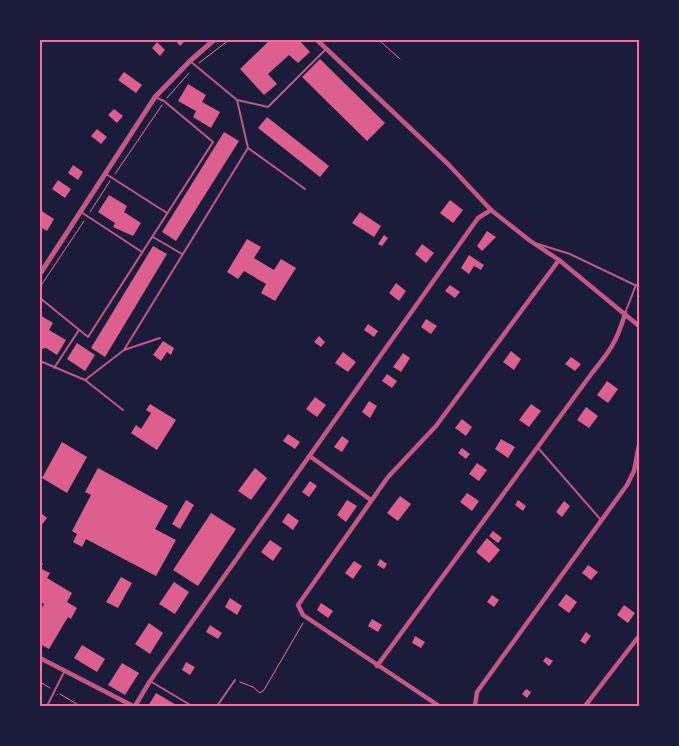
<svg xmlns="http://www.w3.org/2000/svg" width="679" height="746" font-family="Rubik,sans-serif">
	<rect width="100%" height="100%" fill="#1b1b3a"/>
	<g fill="#dd5f8e">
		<polygon points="175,40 186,40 180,46"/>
		<polygon points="270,40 299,40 310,52 298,63 289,55 268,74 277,84 264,95 240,69"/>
		<polygon points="157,42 165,50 160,56 152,48"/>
		<polygon points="320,59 385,123 367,141 302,77"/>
		<polygon points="124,72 142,85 136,93 118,80"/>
		<polygon points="188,84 206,95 202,102 220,112 211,128 193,117 196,111 178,101"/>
		<polygon points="114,109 123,116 117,123 108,115"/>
		<polygon points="267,117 329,166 320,177 258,128"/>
		<polygon points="97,129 107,137 101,144 91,136"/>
		<polygon points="224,132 239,141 176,241 162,232"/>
		<polygon points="73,165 83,172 78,180 68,173"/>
		<polygon points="58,180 71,189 65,198 52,189"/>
		<polygon points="109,195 127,206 124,212 141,223 133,236 113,227 115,223 98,212"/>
		<polygon points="450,200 463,210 453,223 440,213"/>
		<polygon points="40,210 54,219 47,231 40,227"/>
		<polygon points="360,212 381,226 374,237 352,223"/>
		<polygon points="487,231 496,237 482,251 477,246"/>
		<polygon points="384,235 388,238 382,246 378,244"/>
		<polygon points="247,239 261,247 254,258 274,270 281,259 296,268 275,301 261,293 266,284 244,271 238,279 227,272"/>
		<polygon points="422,244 434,253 426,263 415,254"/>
		<polygon points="153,246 167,254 105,357 91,348"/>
		<polygon points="469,255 484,265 481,270 474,266 469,274 461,268"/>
		<polygon points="396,283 406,291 399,301 389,293"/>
		<polygon points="450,285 460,292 455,298 445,291"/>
		<polygon points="40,315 53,323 49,330 66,340 57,355 46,348 40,349 42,338"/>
		<polygon points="426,319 437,326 431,334 421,327"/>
		<polygon points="368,324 378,331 374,337 364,330"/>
		<polygon points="319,336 325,342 321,347 314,342"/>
		<polygon points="163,341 174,348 171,355 167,352 161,361 153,355"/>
		<polygon points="77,343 95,355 85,371 67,359"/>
		<polygon points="511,351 521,359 514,370 503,362"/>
		<polygon points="343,352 356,362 348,372 335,363"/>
		<polygon points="403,353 410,358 401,372 393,367"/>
		<polygon points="571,357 581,364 575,371 565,364"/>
		<polygon points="387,374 397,381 392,388 382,381"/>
		<polygon points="607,381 618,389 608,403 597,395"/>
		<polygon points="315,397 326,405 317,417 306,409"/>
		<polygon points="369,401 377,406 370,418 362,412"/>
		<polygon points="150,404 176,420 157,450 131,433 136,425 141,429 151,413 146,410"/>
		<polygon points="531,404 541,411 529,427 519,420"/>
		<polygon points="586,407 598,416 589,428 577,420"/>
		<polygon points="462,419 472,427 466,436 455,428"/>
		<polygon points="288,434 300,442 295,449 283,441"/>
		<polygon points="342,436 349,441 342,452 334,447"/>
		<polygon points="501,439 515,447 508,458 495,449"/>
		<polygon points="62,442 87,457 67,493 42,478"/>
		<polygon points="462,448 470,454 466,459 458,453"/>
		<polygon points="477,463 487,470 479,481 469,474"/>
		<polygon points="98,468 168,506 155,529 176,540 156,576 86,539 82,547 73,542 77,534 72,531 91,495 85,492"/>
		<polygon points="255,468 267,478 251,500 238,491"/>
		<polygon points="310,481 317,486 309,497 302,492"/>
		<polygon points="467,493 479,501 472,511 460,502"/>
		<polygon points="400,496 411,504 398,521 387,513"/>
		<polygon points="186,500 194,505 180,529 172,524"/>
		<polygon points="347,500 357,506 346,522 337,515"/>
		<polygon points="518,500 526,506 523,511 515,505"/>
		<polygon points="564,501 570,506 562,517 556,512"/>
		<polygon points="40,512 47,518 40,527"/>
		<polygon points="211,513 236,529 198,586 173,570"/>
		<polygon points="288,513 299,521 293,530 282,522"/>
		<polygon points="493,531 502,538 498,543 489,536"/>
		<polygon points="487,538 500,550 489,563 476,552"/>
		<polygon points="270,540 282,548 273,561 261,552"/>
		<polygon points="380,559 387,564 384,569 377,565"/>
		<polygon points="354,561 362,566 353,579 345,573"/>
		<polygon points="40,562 43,564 40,568 50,573 47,578 72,593 67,602 77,608 71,619 68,617 49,649 40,644 40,611 44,604 40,601"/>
		<polygon points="588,565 598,572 591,580 582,573"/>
		<polygon points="121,577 132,583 118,608 106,602"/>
		<polygon points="174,582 189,592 175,614 159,604"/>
		<polygon points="566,594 577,602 569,613 558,605"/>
		<polygon points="492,595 499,600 494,607 487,602"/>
		<polygon points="230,598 242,606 237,615 225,607"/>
		<polygon points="321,603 333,611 328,618 317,610"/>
		<polygon points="624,605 635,613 628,623 617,615"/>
		<polygon points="372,619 382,625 378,632 368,626"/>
		<polygon points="149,623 163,633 150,654 135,644"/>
		<polygon points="210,625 222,633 218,639 206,632"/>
		<polygon points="586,632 591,636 585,644 580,641"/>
		<polygon points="415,636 425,642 421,648 412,643"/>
		<polygon points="82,645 105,659 97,672 74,658"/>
		<polygon points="546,657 553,661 549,666 543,661"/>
		<polygon points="186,662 195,667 190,675 182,670"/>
		<polygon points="122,663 139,673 125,695 108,685"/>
		<polygon points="526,689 531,692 527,698 522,694"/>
		<polygon points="156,693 178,706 148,706"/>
	</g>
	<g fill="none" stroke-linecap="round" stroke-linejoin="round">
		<g stroke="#ff6b9d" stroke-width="1">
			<polyline points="379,40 400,59"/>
			<polyline points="199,63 229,40"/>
			<polyline points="167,98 189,73"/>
			<polyline points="115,174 162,105"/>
			<polyline points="90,212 110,181"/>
			<polyline points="40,287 84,221"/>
			<polyline points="40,682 50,688"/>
			<polyline points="240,682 253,687 260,693 264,690 303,623"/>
			<polyline points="60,694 80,706"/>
		</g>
		<g stroke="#c65784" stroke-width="2">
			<polyline points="190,61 237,100 248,148 305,189"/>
			<polyline points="237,100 268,107 325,50"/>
			<polyline points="106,174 167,213"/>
			<polyline points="81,212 142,252"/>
			<polyline points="153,237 182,254"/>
			<polyline points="538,244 570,254 639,287"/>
			<polyline points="40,298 88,337 213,142 164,101 155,97"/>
			<polyline points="625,313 636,285"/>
			<polyline points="124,350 160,338"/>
			<polyline points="40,361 85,380 123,410"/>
			<polyline points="54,368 79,330"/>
			<polyline points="85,380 124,350 248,148"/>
			<polyline points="539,449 601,520"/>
			<polyline points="150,681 192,706"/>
			<polyline points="47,706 64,672"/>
			<polyline points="217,706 235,680"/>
		</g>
		<g stroke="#c65784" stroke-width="4.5">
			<polyline points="317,40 448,164 491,210 529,240 559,260 639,326"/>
			<polyline points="311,457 371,500"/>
			<polyline points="40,658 133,706"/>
			<path d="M377,666L592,373C610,351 617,341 625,314"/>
			<polyline points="135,706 150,681 478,218 491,210"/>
			<polyline points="439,706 303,615 298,605 388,477 436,426 559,260"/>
			<polyline points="475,706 477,692 627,485 634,471 639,445"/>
			<polyline points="585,706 639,636"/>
		</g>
		<polyline stroke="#c65784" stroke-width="5" points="40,274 155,97 190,61 214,40"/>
	</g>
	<rect width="679" height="746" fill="none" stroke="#1b1b3a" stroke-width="82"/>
	<rect x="41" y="41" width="597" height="664" fill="none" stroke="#ff6b9d" stroke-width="2"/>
</svg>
